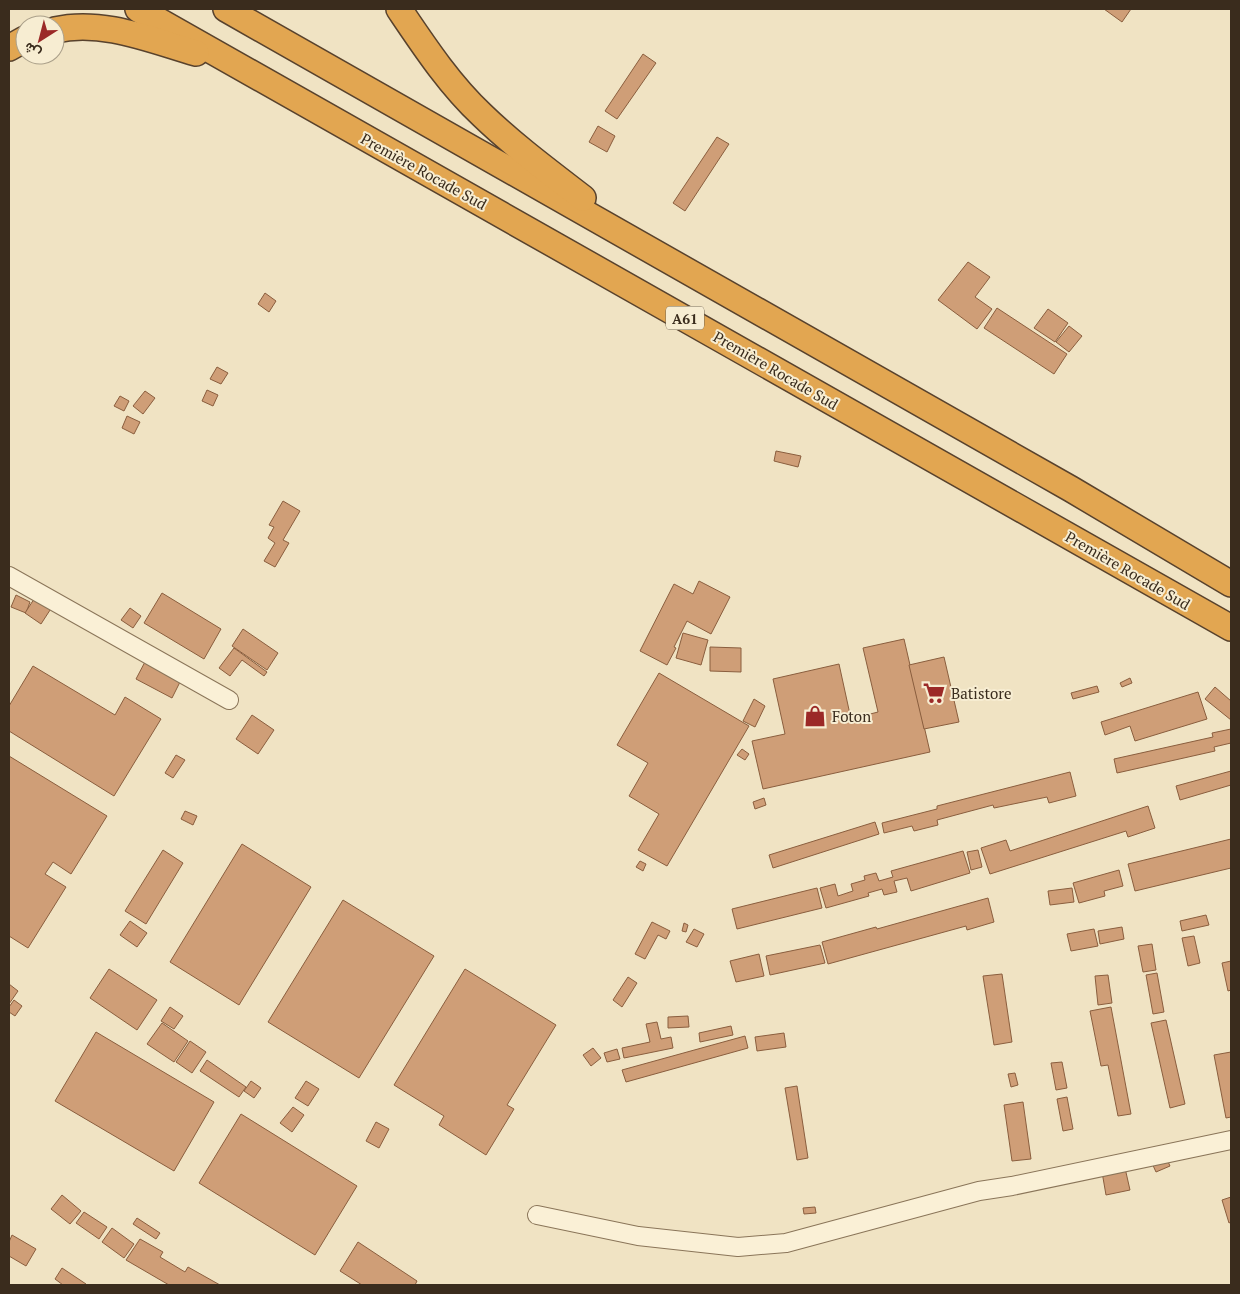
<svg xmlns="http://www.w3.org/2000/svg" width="1240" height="1294" font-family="'PT Serif',Vazirmatn,serif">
	<rect width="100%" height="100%" fill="#f0e3c3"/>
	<g fill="#cf9e77" stroke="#8a5e3e">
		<polygon points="1104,9 1131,9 1122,22"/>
		<polygon points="643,54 656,63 617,119 605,111"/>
		<polygon points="598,126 615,136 607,152 589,142"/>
		<polygon points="717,137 729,144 685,211 673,203"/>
		<polygon points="968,262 990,277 975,297 992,309 977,329 938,300"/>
		<polygon points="265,293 276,301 269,312 258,304"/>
		<polygon points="997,308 1067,354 1054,374 984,328"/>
		<polygon points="1048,309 1068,323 1055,342 1034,328"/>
		<polygon points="1069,326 1082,336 1069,352 1056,342"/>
		<polygon points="217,367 228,373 221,384 210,379"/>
		<polygon points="207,390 218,395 213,406 202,401"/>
		<polygon points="145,391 155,398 143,414 133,406"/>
		<polygon points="120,396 129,401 124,411 114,406"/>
		<polygon points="127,416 140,422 134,434 122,428"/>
		<polygon points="776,451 801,456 798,467 774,461"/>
		<polygon points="283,501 300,511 283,540 289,543 275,567 264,561 275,543 268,538 274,527 269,525"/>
		<polygon points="699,581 730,597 711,634 687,621 674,647 676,648 667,665 640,651 674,584 693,594"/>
		<polygon points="162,593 221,629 204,659 144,623"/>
		<polygon points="16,595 30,602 26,613 11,607"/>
		<polygon points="36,596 52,607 41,624 25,613"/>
		<polygon points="130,608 141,616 133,628 121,620"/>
		<polygon points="243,629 278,653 267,670 232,646"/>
		<polygon points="683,633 708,640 701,665 676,658"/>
		<polygon points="904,639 930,752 763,789 752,741 785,734 773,679 839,664 851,719 878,712 863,648"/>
		<polygon points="710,647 741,648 741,672 710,671"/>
		<polygon points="234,648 267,672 264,676 242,660 230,676 219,668"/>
		<polygon points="944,657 959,722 924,729 909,665"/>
		<polygon points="146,660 182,678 172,698 136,679"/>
		<polygon points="33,666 115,715 125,697 161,719 114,796 9,731 9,706"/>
		<polygon points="659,673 749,726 667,866 638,850 659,814 629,796 648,763 617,745"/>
		<polygon points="1130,678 1132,683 1122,687 1120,683"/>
		<polygon points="1097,686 1099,692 1073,699 1071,693"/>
		<polygon points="1215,687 1231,701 1231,720 1205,699"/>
		<polygon points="1198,692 1207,719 1135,741 1130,726 1105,735 1101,722"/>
		<polygon points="754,699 765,706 755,727 743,721"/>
		<polygon points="252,715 274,730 258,754 236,739"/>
		<polygon points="1231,729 1231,743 1214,747 1215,751 1117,773 1114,759 1213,737 1212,733"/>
		<polygon points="742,749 749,754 745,760 737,755"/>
		<polygon points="176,755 185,760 173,778 165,773"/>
		<polygon points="9,756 107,816 71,874 53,862 45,874 66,887 28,948 9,936"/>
		<polygon points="1231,771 1231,785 1180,800 1176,786"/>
		<polygon points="1070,772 1076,796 1049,803 1047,797 994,808 993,805 937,820 938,825 914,831 912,826 884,833 882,823 937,809 937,806"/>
		<polygon points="764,798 766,805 755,809 753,802"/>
		<polygon points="1148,806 1155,828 1128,837 1126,831 990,874 981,848 1006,840 1010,851"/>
		<polygon points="185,811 197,816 193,825 181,819"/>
		<polygon points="875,822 879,834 773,868 769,855"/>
		<polygon points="1231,839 1231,868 1135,891 1128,864"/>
		<polygon points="242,844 311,887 239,1005 170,962"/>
		<polygon points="163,850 183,863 146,924 125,911"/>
		<polygon points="978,850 982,867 971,870 967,852"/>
		<polygon points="963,851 970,873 911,891 907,878 894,881 897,892 884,895 882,889 868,893 869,896 826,908 820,888 835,884 838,896 853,891 851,884 865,880 864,876 876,873 879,881 893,877 891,871"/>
		<polygon points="640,861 646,864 643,871 636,867"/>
		<polygon points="1119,870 1123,886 1104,891 1105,896 1079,903 1073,883"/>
		<polygon points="817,888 822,908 737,929 732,909"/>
		<polygon points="1072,888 1074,902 1050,905 1048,891"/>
		<polygon points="988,898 994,922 967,930 966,926 828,964 822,942 876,927 877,929"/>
		<polygon points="343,900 434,956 359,1078 268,1022"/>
		<polygon points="1206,915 1209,925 1182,931 1180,921"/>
		<polygon points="130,921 147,933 137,947 120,935"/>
		<polygon points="652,922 670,931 666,939 658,935 645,959 635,954"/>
		<polygon points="684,923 688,925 686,932 682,931"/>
		<polygon points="1122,927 1124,939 1100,944 1098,931"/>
		<polygon points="694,929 704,934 697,947 686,942"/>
		<polygon points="1094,929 1098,946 1071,951 1067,934"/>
		<polygon points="1194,936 1200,963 1188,966 1182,938"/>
		<polygon points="1152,944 1156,970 1143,972 1138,946"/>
		<polygon points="820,945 825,963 770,975 766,956"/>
		<polygon points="759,954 764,976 736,982 730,961"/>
		<polygon points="1231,961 1231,990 1228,991 1222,963"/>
		<polygon points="109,969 157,1000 137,1030 90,998"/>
		<polygon points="465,969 556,1025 507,1105 514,1109 486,1155 439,1125 444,1116 394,1085"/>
		<polygon points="1157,973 1164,1012 1153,1014 1146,975"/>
		<polygon points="1002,974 1012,1042 994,1045 983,976"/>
		<polygon points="1108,975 1112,1003 1098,1005 1095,976"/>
		<polygon points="628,977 637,983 622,1007 613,1000"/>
		<polygon points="9,984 18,991 9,1004"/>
		<polygon points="14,1000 22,1006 15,1016 9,1012 9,1007"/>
		<polygon points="170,1007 183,1016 174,1029 161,1021"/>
		<polygon points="1111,1007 1131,1114 1118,1116 1108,1065 1101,1066 1090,1011"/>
		<polygon points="688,1016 689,1027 668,1028 668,1017"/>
		<polygon points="1166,1020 1185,1104 1170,1108 1151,1023"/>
		<polygon points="657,1022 661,1039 671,1037 673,1048 624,1058 622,1048 650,1042 646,1024"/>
		<polygon points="162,1023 188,1041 174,1062 147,1044"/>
		<polygon points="731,1026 733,1035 700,1042 699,1033"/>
		<polygon points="96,1032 214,1102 174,1171 55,1101"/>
		<polygon points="784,1033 786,1047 757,1051 755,1037"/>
		<polygon points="745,1036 748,1048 626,1082 622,1070"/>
		<polygon points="190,1041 206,1052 192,1073 176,1062"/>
		<polygon points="593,1048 601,1058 591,1066 583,1055"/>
		<polygon points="617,1049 620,1059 607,1062 604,1053"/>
		<polygon points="1231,1052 1231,1117 1226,1118 1214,1055"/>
		<polygon points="207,1060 246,1087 239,1097 200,1071"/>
		<polygon points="1062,1062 1067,1088 1056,1090 1051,1063"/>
		<polygon points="1015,1073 1018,1085 1011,1087 1008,1074"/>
		<polygon points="251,1081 261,1088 254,1098 244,1091"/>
		<polygon points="306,1081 319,1089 308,1106 295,1098"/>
		<polygon points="797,1086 808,1158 797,1160 785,1088"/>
		<polygon points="1067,1097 1073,1129 1063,1131 1057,1099"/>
		<polygon points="1023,1102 1031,1159 1012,1161 1004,1105"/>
		<polygon points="293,1107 304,1115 292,1132 280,1123"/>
		<polygon points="241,1114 357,1186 315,1255 199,1183"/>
		<polygon points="376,1122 389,1129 379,1148 366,1141"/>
		<polygon points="1165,1155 1170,1166 1156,1172 1151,1161"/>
		<polygon points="1125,1168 1130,1190 1106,1195 1102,1172"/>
		<polygon points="62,1195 81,1211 70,1224 51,1209"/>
		<polygon points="1231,1197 1231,1222 1229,1223 1222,1200"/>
		<polygon points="815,1207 816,1213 804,1214 803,1208"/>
		<polygon points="84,1212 107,1227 99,1239 76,1223"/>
		<polygon points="137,1218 160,1233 156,1239 133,1224"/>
		<polygon points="112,1228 134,1244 124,1258 102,1242"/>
		<polygon points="12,1235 36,1249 26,1266 9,1256 9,1242"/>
		<polygon points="140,1239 163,1252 160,1257 185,1272 188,1267 220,1285 169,1285 126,1260"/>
		<polygon points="358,1242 417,1281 415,1285 362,1285 340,1271"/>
		<polygon points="62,1268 86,1284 85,1285 63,1285 55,1279"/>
	</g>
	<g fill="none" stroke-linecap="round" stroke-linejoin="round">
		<g stroke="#8a7559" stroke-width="20">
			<g id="minor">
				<polyline points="9,576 229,700"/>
				<polyline points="537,1215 638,1236 738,1247 786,1243 979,1191 1012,1186 1231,1140"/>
			</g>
		</g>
		<g stroke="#58422d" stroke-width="28">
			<g id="highway">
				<polyline points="138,9 1231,628"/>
				<polyline points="226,9 1071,489 1231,584"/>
				<path d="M399,9C424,46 449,84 482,115C513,145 548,171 583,198"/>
				<path d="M55,30C102,19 151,40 196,53"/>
				<polyline points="9,48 25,39"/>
			</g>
		</g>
		<use href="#minor" stroke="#faf0d6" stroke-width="18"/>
		<use href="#highway" stroke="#e2a651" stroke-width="25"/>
	</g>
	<defs>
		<g id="supermarket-bare" transform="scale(1.725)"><path d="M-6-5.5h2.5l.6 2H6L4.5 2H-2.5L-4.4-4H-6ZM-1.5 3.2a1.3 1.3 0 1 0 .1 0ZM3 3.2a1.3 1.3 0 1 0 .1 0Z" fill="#9b2927" stroke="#f7edd2" stroke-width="2.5" paint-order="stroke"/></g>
		<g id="shop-bare" transform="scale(1.725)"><path d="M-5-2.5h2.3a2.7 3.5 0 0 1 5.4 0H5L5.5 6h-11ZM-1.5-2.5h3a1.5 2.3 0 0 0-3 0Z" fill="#9b2927" stroke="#f7edd2" stroke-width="2.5" paint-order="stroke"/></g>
	</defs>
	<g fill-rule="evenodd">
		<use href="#supermarket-bare" x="934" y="693"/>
		<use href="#shop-bare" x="815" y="716"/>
	</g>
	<g text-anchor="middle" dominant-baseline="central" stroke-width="4" stroke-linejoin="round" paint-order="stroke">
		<rect fill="#f7edd2" stroke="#736653" stroke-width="1" x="666" y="306.5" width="38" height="23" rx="4"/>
		<g font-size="14" font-weight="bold" fill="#3a2c1d">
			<text x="685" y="318">A61</text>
		</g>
		<g font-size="15" fill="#3a2c1d" stroke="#f7edd2">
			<text transform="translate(424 171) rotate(29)">Première Rocade Sud</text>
			<text transform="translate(776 370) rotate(30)">Première Rocade Sud</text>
			<text transform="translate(1128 570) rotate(30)">Première Rocade Sud</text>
		</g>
		<g font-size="15" fill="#3a2c1d" stroke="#f7edd2" text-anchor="start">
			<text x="951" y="693">Batistore</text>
			<text x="832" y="716">Foton</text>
		</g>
	</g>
	<rect width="1240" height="1294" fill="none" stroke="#3a2c1d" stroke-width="20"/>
	<g transform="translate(40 40) rotate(216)"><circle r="24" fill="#f7edd2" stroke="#aba08a"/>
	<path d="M0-4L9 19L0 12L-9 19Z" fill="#9b2927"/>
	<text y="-8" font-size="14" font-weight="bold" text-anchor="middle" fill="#3a2c1d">ش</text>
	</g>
</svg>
